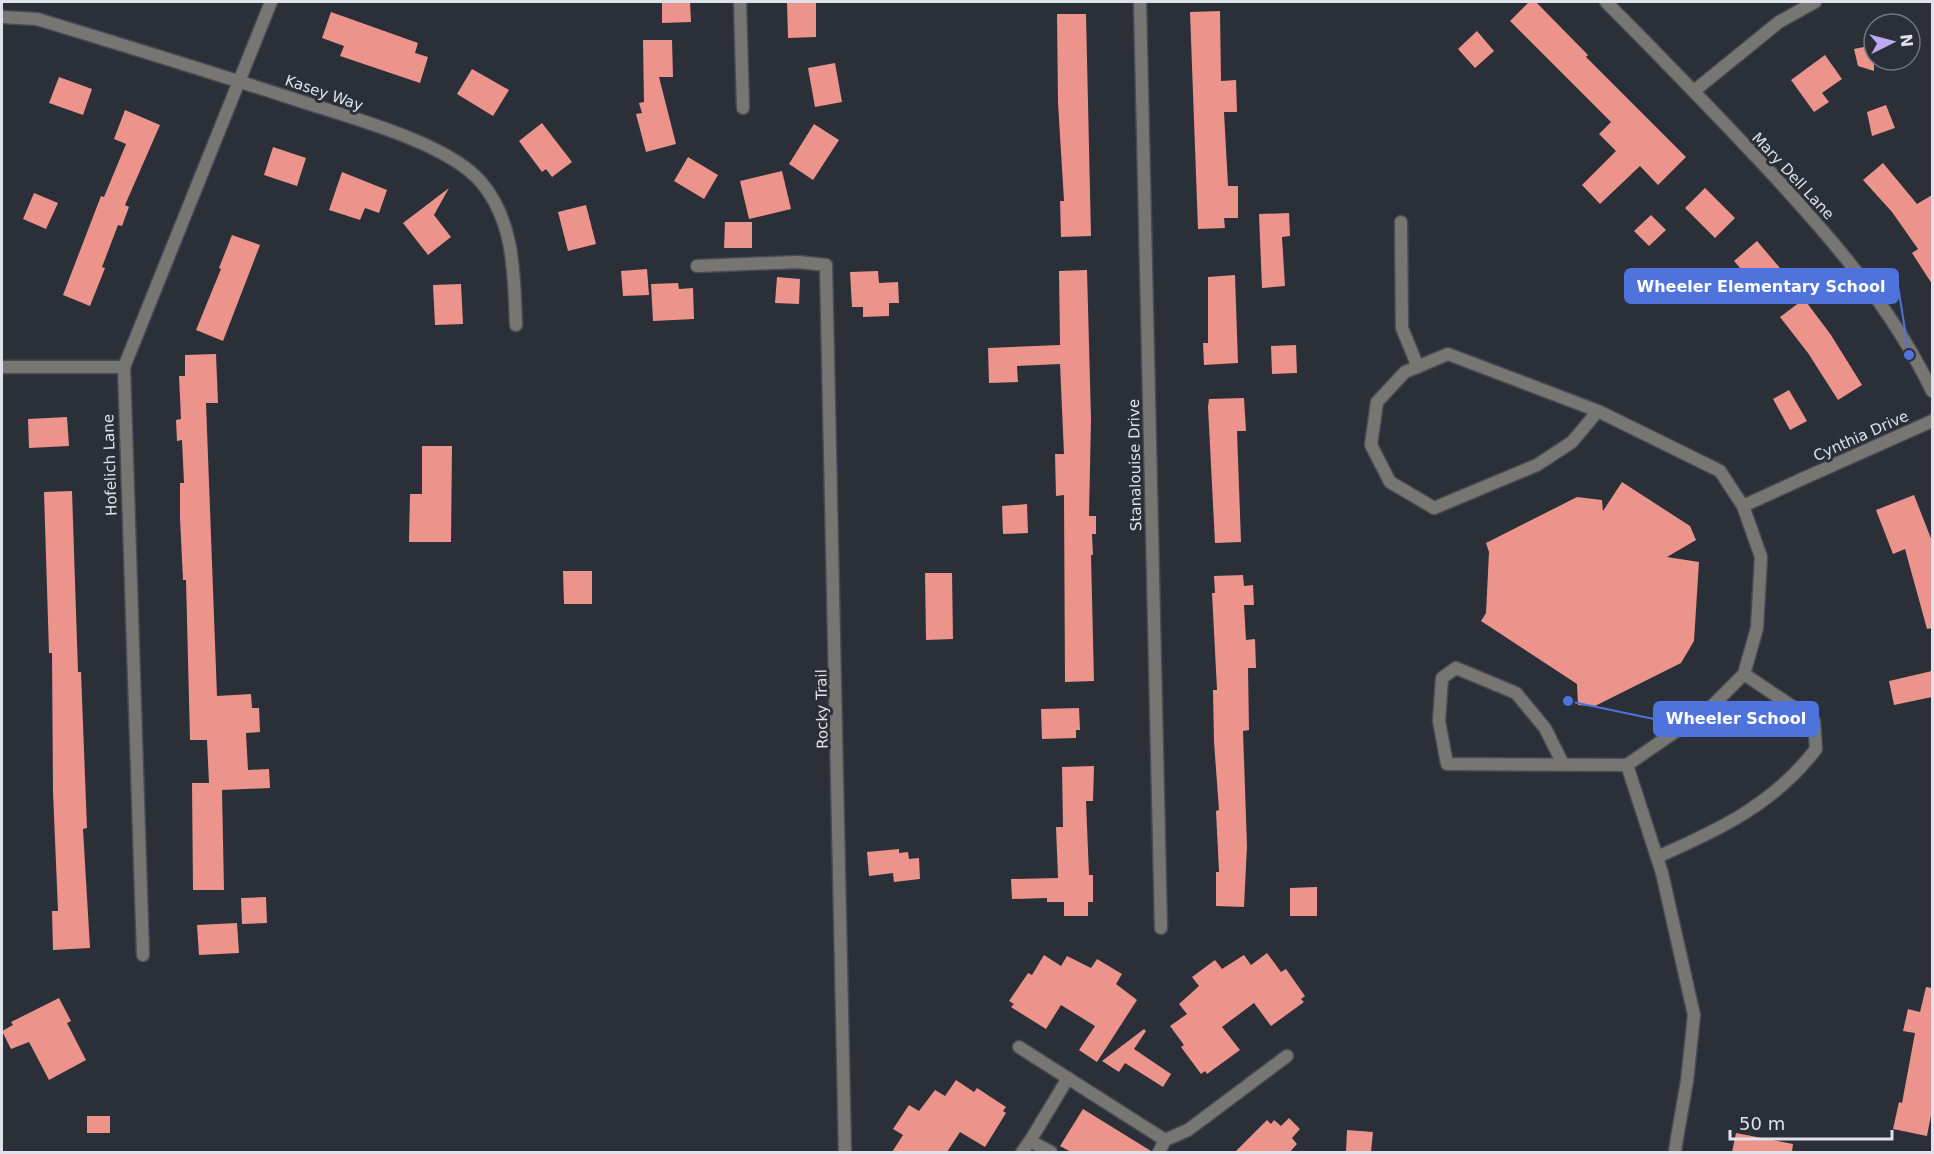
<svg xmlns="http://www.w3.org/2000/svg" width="1934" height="1154" font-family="'DejaVu Sans',sans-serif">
	<rect width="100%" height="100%" fill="#2a2f38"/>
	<g fill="#ec938b">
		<polygon points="662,2 690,2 691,22 662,23"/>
		<polygon points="787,2 816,2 816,37 788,38"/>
		<polygon points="1529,2 1536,2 1588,55 1586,57 1686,157 1658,185 1640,166 1600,204 1582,185 1616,151 1599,134 1611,122 1510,21"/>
		<polygon points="1220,11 1221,81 1236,80 1237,112 1224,112 1228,186 1238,186 1238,218 1224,218 1225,228 1198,229 1190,12"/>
		<polygon points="331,12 418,43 415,53 428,57 420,83 340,56 344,46 322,38"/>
		<polygon points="1057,14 1086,14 1091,236 1061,237 1060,201 1064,201 1058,103"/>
		<polygon points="1477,31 1494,51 1475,68 1458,49"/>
		<polygon points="643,40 672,40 673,77 659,77 676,144 646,152 636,114 642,113 639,103 644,102"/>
		<polygon points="1874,45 1874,71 1858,66 1854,49"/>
		<polygon points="1825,55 1842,79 1822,93 1829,102 1814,112 1791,80"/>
		<polygon points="835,63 842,102 815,107 808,68"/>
		<polygon points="472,69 509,90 493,116 457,94"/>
		<polygon points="59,77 92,89 83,115 49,103"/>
		<polygon points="1886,105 1895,128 1872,136 1867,112"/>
		<polygon points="125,110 160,125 125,205 129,207 122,226 118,225 102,267 105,268 90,306 63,295 101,196 104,197 126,144 114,139"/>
		<polygon points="542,123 572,162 552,177 546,169 542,172 519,141"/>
		<polygon points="814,124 839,140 813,180 789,164"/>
		<polygon points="273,147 306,158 297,186 264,175"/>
		<polygon points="688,157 718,175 704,199 674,181"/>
		<polygon points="1883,163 1917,204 1932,195 1932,284 1912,253 1918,249 1892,212 1863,180"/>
		<polygon points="782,171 791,209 749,219 740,181"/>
		<polygon points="342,172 387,190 379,213 365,208 360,220 329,210"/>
		<polygon points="449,188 434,215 451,237 428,255 403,223"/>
		<polygon points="1705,188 1735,218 1715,238 1685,208"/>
		<polygon points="34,193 58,203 46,229 23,219"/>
		<polygon points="586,205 596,244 568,251 558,212"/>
		<polygon points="1289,213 1290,236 1282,237 1285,286 1262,288 1259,214"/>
		<polygon points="1651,215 1666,230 1649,246 1634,231"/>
		<polygon points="725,222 752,222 752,248 724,248"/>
		<polygon points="232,235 260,245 223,341 196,330 221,269 219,268"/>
		<polygon points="1757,241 1785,274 1763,294 1734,261"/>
		<polygon points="647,269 649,295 623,296 621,271"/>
		<polygon points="1087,270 1091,419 1089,516 1096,516 1096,534 1092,534 1093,555 1091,555 1094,681 1065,682 1064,495 1056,496 1055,454 1064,454 1060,364 1017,366 1018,382 989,383 988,348 1060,345 1059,271"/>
		<polygon points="878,271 879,283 898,282 899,303 889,303 889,316 863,317 863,307 852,307 850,272"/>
		<polygon points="1235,275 1238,363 1204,365 1203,343 1208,343 1208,277"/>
		<polygon points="777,277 800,279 799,304 775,303"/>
		<polygon points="678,283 679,289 693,288 694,319 653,321 651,284"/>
		<polygon points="461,284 463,324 435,325 433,285"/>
		<polygon points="1804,299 1831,335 1862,385 1838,400 1808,353 1780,317"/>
		<polygon points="1296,345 1297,373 1272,374 1271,346"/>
		<polygon points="216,354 218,403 206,403 217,696 251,694 252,708 259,708 260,732 246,733 248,770 269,769 270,788 222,790 224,890 193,890 192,783 209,783 207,740 190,740 186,580 183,580 180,518 180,483 184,483 182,440 177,441 176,420 181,419 179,376 185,376 185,355"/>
		<polygon points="1789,390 1807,421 1790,430 1773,399"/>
		<polygon points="1244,398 1246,431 1237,431 1241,542 1215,543 1208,407 1209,399"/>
		<polygon points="67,417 69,446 29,448 28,419"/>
		<polygon points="422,446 452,446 451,542 409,542 410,494 422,494"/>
		<polygon points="1622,482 1690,526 1696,540 1667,557 1699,562 1694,641 1681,663 1595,706 1578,705 1577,684 1481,621 1486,613 1489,552 1486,543 1577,497 1602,500 1603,511"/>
		<polygon points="72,491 78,672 81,672 87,828 83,829 90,948 53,950 52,911 58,911 53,792 52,653 49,653 44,492"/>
		<polygon points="1914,495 1932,541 1932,628 1927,629 1905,549 1893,554 1876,510"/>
		<polygon points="1027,504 1028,533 1003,534 1002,506"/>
		<polygon points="563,571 592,571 592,604 564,604"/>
		<polygon points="925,573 952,573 953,639 926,640"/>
		<polygon points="1243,575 1244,586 1253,585 1254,605 1244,605 1246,640 1255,639 1256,668 1248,668 1249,730 1243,731 1247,846 1244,907 1216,906 1216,872 1219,872 1216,811 1219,810 1214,742 1213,690 1217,690 1212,593 1215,593 1214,576"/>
		<polygon points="1932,671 1932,697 1894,705 1889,681"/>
		<polygon points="1079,708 1080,730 1076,730 1076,738 1042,739 1041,709"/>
		<polygon points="1094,766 1093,801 1086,801 1089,875 1093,875 1093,902 1088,902 1088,916 1064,916 1064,902 1047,902 1047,898 1012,899 1011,879 1058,878 1056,827 1063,827 1062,767"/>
		<polygon points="899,849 899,853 908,852 909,859 919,858 920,879 894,882 893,873 869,876 867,852"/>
		<polygon points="1317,887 1317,916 1290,916 1290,888"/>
		<polygon points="266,897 267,923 242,924 241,898"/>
		<polygon points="237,923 239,953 199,955 197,925"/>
		<polygon points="1267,953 1281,972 1286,969 1305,996 1301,999 1304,1002 1271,1026 1254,1003 1222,1027 1240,1050 1207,1074 1205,1071 1201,1074 1181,1047 1184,1045 1170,1026 1187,1014 1179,1004 1199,986 1192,977 1215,960 1222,969 1244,955 1251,965"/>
		<polygon points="1044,955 1061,966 1067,956 1091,968 1097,959 1122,974 1116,984 1137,1000 1097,1062 1079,1050 1095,1026 1061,1005 1046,1029 1011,1007 1014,1004 1009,1001 1024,979 1028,973 1032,975"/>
		<polygon points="1926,987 1932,988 1932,1110 1927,1136 1893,1129 1899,1102 1902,1103 1915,1033 1903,1031 1908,1009 1920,1012"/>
		<polygon points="59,998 71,1021 67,1023 86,1060 49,1080 29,1042 11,1049 2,1031 13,1025 11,1022"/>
		<polygon points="1144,1029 1146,1031 1134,1049 1171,1074 1163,1087 1125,1063 1119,1072 1102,1061"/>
		<polygon points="956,1080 974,1092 977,1088 1006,1107 1003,1111 1006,1113 985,1147 960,1132 947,1152 892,1152 903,1135 893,1129 909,1105 919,1111 935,1090 945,1096"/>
		<polygon points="1083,1109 1151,1151 1151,1152 1071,1152 1060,1146"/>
		<rect x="87" y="1116" width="23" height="17"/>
		<polygon points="1289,1118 1300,1129 1292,1138 1297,1144 1290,1152 1235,1152 1267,1120 1271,1124 1274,1120 1281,1126"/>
		<polygon points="1347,1130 1373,1132 1371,1152 1346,1152"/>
		<polygon points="1736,1133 1793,1144 1792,1152 1732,1152"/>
	</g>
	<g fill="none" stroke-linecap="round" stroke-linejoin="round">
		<g stroke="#474c54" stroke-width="15">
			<g id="service">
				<polyline points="1401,222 1402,328 1418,367"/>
				<polyline points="697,266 798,262 826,265"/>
				<polyline points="1598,411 1572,442 1537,465 1434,508 1390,482 1371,445 1377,402 1405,372 1448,354 1598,411 1720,471 1743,506 1802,479"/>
				<polyline points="1563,764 1545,728 1516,693 1456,668 1442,678 1439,721 1447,764 1627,765 1711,707 1744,674 1757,628 1761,557 1743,506"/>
				<polyline points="1627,765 1662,873 1694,1015 1687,1081 1677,1138"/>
				<path d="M1657,857C1719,830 1774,804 1816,749L1814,721L1744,674"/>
			</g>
		</g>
		<g stroke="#474c54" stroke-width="15">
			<g id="minor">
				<polyline points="740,2 743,108"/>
				<polyline points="1140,2 1161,928"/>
				<path d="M1606,2C1658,54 1710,108 1761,162C1826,232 1891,305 1932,391"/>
				<path d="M2,17L37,19C123,45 210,72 297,100C348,117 447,142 481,182C515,222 514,276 516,325"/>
				<polyline points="1694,91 1779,22 1815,2"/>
				<polyline points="826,265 845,1152"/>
				<polyline points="2,367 124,367"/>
				<polyline points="1802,479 1932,421"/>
				<polyline points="143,955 124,367 271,2"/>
				<polyline points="1019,1047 1165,1140"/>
				<polyline points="1030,1141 1068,1078"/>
				<polyline points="1022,1152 1030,1141 1051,1152"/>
				<polyline points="1159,1152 1165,1140 1188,1130 1287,1056"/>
				<polyline points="1675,1152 1677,1138"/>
			</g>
		</g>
		<use href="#service" stroke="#787672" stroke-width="12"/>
		<use href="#minor" stroke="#787672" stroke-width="12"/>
	</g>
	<g text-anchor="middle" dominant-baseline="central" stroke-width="6" stroke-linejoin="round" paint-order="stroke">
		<g font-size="15" fill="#dfe2e8" stroke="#2a2f38">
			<text transform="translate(324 93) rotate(19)">Kasey Way</text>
			<text transform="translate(1793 176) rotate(47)">Mary Dell Lane</text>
			<text transform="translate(1861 436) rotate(-24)">Cynthia Drive</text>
			<text transform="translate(110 465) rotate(-92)">Hofelich Lane</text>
			<text transform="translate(1135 465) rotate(-91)">Stanalouise Drive</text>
			<text transform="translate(822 709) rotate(-91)">Rocky Trail</text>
		</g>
	</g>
	<path fill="none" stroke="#4e73dc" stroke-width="2" d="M1909 355L1898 286M1568 701L1654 719"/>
	<g fill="#4e73dc" stroke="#2a2f38" stroke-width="2">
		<circle cx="1909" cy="355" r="6"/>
		<circle cx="1568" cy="701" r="6"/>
	</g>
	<g fill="#4e73dc" stroke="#4e73dc" stroke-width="2">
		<rect x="1625" y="269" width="273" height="34" rx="6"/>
		<rect x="1654" y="702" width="164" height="34" rx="6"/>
	</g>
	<g font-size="16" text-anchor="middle" font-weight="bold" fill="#fff">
		<text x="1761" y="292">Wheeler Elementary School</text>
		<text x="1736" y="724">Wheeler School</text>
	</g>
	<rect width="1934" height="1154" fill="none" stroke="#dfe2e8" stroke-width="6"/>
	<g transform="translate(1892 42) rotate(84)"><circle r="28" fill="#2a2f38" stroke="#72777e" stroke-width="1.5"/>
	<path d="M0-4.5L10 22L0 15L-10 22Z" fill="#bea9f5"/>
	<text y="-9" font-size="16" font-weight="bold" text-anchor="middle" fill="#dfe2e8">N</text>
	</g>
	<path d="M1730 1130v9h162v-9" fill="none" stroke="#dfe2e8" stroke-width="3"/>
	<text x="1739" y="1130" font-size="18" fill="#dfe2e8" stroke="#2a2f38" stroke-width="4.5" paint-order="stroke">50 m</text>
</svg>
